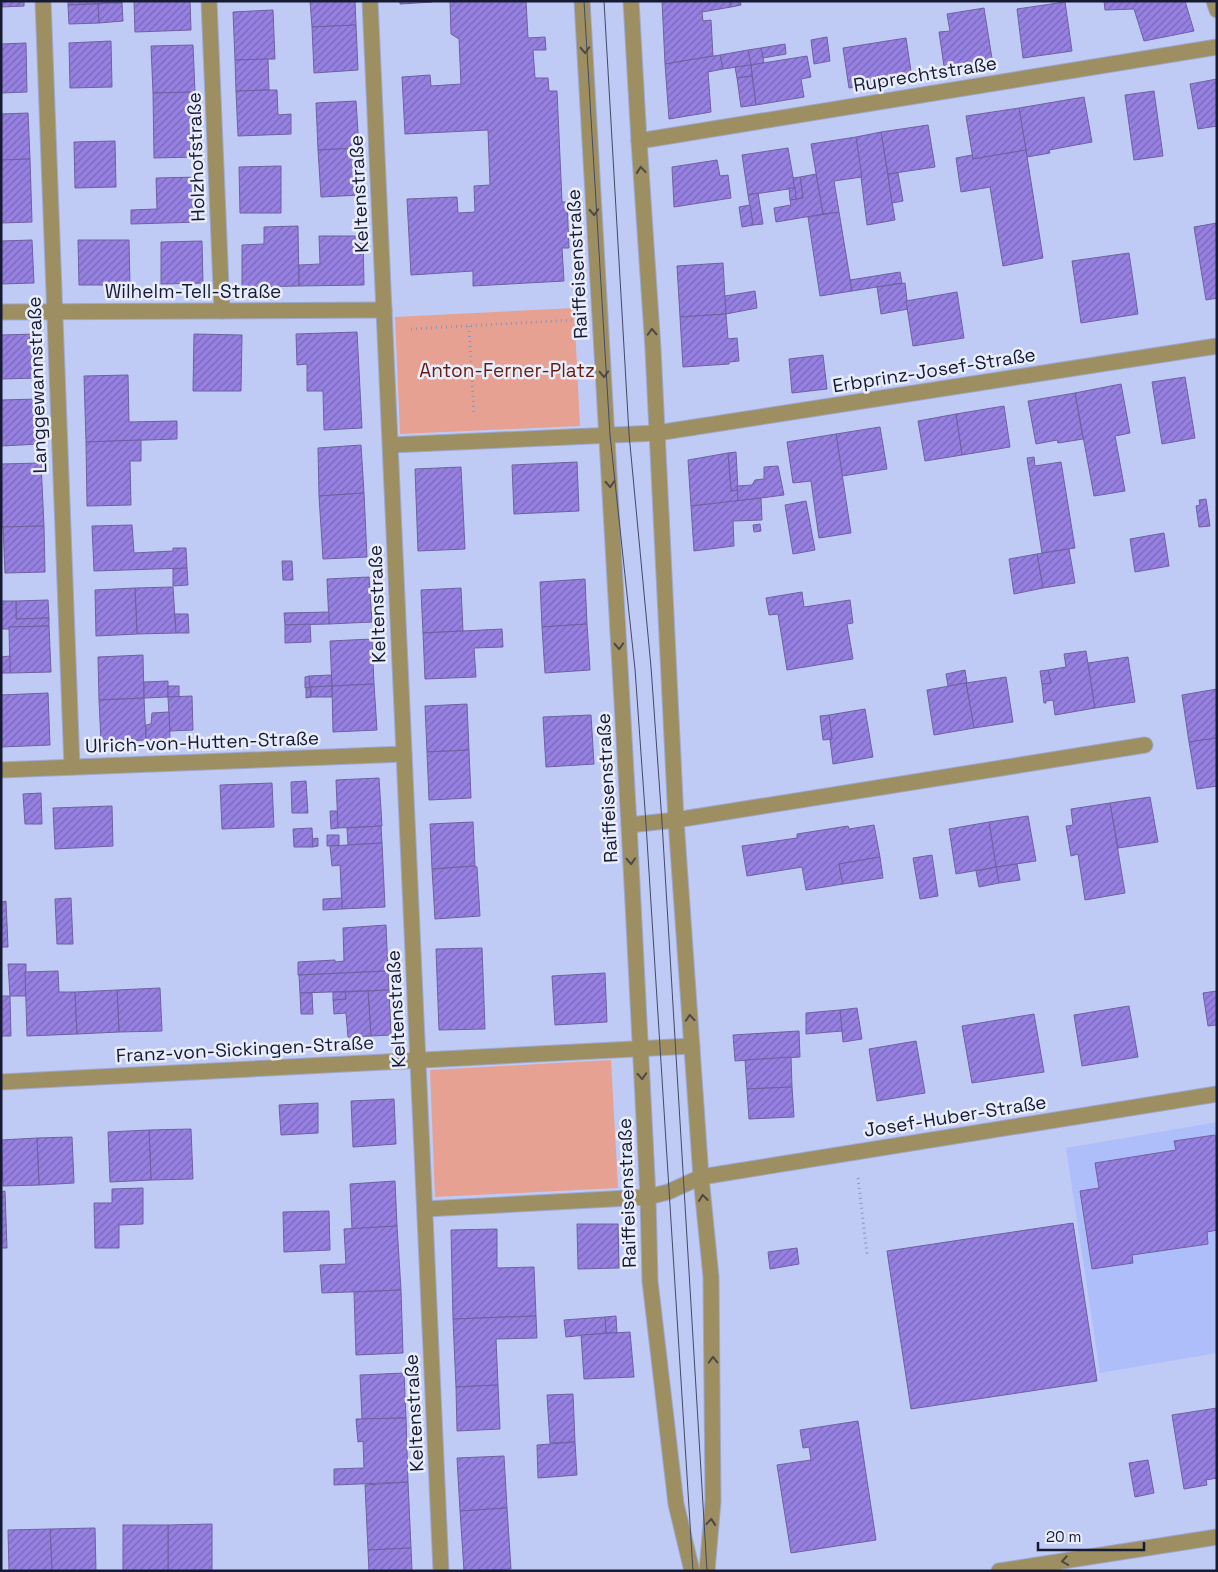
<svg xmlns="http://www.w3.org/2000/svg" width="1218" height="1572" font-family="'Space Grotesk',sans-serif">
	<defs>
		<pattern id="building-hatch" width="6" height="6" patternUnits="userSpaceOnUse" patternTransform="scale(1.25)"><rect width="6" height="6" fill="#9680e1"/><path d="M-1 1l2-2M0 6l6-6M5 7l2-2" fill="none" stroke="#7968b7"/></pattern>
	</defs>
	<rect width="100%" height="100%" fill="#bfcbf4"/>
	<polygon fill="#aebefa" points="1217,1122 1217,1353 1100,1373 1066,1148"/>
	<g fill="#e7a192">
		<polygon points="574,308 580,426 400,434 395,317"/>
		<polygon points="611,1060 618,1188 435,1197 430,1070"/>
	</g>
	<g fill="url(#building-hatch)" stroke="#6f61a1">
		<polygon points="1,1 24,1 24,6 1,7"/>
		<polygon points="68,1 109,1 109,3 68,5"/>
		<rect x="109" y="1" width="13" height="2"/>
		<polygon points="134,1 190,1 191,30 135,32"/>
		<polygon points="310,1 355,1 356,25 312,27"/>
		<polygon points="400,1 432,1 432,2 400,4"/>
		<polygon points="450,1 526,1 528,38 545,37 546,50 533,50 535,78 548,78 549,91 557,91 562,202 567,202 569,248 562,248 564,281 473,286 473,271 411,275 407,199 457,197 458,213 475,212 474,186 490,185 488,130 405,134 402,77 430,75 431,86 461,84 459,39 451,34"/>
		<polygon points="662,1 730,1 731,7 702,12 703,21 711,20 713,56 665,64"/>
		<polygon points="730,1 740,1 741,5 731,7"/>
		<polygon points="1104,1 1185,1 1194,31 1144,41 1134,9 1105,10"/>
		<polygon points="1065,2 1072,51 1023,58 1017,9"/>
		<polygon points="109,3 122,3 123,21 99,23 98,4"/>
		<polygon points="98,4 99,23 69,24 68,5"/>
		<polygon points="984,8 993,65 945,73 939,32 950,31 947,14"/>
		<polygon points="273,10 275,59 235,60 233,12"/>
		<polygon points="356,25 358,70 314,73 312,27"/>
		<polygon points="827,37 830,61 814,64 811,40"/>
		<polygon points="906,38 912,78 849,88 843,48"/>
		<polygon points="111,41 112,87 70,88 69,43"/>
		<polygon points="26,43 27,92 1,93 1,44"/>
		<polygon points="785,44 786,54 763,58 761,48"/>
		<polygon points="193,45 195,92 153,93 151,46"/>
		<polygon points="761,48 764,63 751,65 748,50"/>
		<polygon points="748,50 751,65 723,69 720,55"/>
		<polygon points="720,55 723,69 708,72 711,112 669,119 665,64"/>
		<polygon points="807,56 811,77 801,79 804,97 756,105 751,65"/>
		<polygon points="268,59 269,90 236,91 235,60"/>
		<polygon points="751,65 752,76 737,78 735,67"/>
		<polygon points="752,76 756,105 741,107 737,78"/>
		<polygon points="1217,79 1217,126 1198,129 1190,84"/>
		<polygon points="269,90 277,90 278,115 291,114 291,134 238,136 236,91"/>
		<polygon points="1154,91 1163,156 1134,160 1125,95"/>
		<polygon points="195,92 197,157 154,158 153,93"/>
		<polygon points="1084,97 1092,142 1049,150 1050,153 1027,157 1019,108"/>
		<polygon points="356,101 359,148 318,150 316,103"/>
		<polygon points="1019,108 1026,150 973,159 966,116"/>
		<polygon points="28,113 30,159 1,160 1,114"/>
		<polygon points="928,125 935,167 888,174 881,132"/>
		<polygon points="881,132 895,220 867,225 856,137"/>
		<polygon points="856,137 862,177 834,181 839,212 823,214 811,144"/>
		<polygon points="115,141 116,187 75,188 74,142"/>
		<polygon points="359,148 361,195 321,197 318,150"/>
		<polygon points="788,148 795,188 748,195 742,155"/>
		<polygon points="1026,150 1043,258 1003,266 990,187 961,192 956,158 972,155 973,159"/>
		<polygon points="30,159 32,222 1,223 1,160"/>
		<polygon points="717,160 720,176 728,175 731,198 674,207 672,167"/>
		<polygon points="281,166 281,213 240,213 239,167"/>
		<polygon points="898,173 903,201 892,203 888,174"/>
		<polygon points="816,174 823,214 776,222 774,208 791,205 790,200 803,198 800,177"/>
		<polygon points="199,177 200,222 131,224 131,210 157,209 156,178"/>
		<polygon points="800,177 803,198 796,199 793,178"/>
		<polygon points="789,188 795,188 796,199 790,200"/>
		<polygon points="758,193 763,224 753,225 748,195"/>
		<polygon points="750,205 753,225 742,227 739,207"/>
		<polygon points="839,212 852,291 820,296 808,217"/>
		<polygon points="1217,223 1217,298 1206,300 1194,227"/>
		<polygon points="298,226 299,286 242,287 242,245 264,244 264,227"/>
		<polygon points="319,236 363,236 364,285 299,286 299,265 320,264"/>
		<polygon points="32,240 34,283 1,284 1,241"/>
		<polygon points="78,240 129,240 130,285 79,285"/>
		<polygon points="202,241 203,283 161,284 161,242"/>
		<polygon points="1129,253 1138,314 1081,323 1072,261"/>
		<polygon points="723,263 726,314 680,317 677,266"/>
		<polygon points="900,272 902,283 852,291 850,280"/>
		<polygon points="905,283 908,309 881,314 877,287"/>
		<polygon points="755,291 757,308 726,314 725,296"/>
		<polygon points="957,292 964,338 913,346 906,301"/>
		<polygon points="726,314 728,339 737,338 739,361 729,362 729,364 683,367 680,317"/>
		<polygon points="357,332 362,428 324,430 323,391 307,391 307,364 297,365 296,334"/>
		<polygon points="37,334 38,378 1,379 1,335"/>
		<polygon points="194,334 242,335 241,391 193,391"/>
		<polygon points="823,355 827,389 792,393 789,359"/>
		<polygon points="128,375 129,422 177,421 177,439 86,442 84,376"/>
		<polygon points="1185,377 1195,438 1162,444 1152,382"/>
		<polygon points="1121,384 1130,433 1115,436 1125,491 1094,496 1075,393"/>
		<polygon points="1075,393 1083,439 1058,443 1057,440 1036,444 1028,401"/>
		<polygon points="38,399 40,444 1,446 1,400"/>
		<polygon points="1004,406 1010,447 962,455 956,414"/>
		<polygon points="956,414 962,455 925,461 918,421"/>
		<polygon points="880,427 887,469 842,476 836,434"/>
		<polygon points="836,434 851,533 819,538 811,481 793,483 787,442"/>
		<polygon points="141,440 141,461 130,461 131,505 87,506 86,442"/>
		<polygon points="361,445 364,493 319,496 318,448"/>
		<polygon points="736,452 738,490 731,491 728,453"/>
		<polygon points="728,453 731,491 738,490 738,501 691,506 688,460"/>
		<polygon points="1034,457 1035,466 1061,462 1075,548 1042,553 1027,458"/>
		<polygon points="577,462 579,511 514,514 512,465"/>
		<polygon points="41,463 44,526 1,527 1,464"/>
		<polygon points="778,466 784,495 738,501 737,486 752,485 755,480 764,479 764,467"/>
		<polygon points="461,467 465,549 418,551 415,469"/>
		<polygon points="364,493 367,557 323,559 319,496"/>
		<polygon points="761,498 762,520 733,521 734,546 694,551 691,506"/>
		<polygon points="1206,499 1210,526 1199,527 1196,506 1200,505 1199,500"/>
		<polygon points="806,501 815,550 793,554 785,505"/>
		<polygon points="760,524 761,531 754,532 753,525"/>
		<polygon points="132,525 134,553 173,551 173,548 186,548 187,568 94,571 92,526"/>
		<polygon points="44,526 45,572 5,573 3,527"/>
		<polygon points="1164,533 1169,566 1135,572 1130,539"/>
		<polygon points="1069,549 1075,583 1043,588 1037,554"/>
		<polygon points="1037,554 1043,588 1014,594 1009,559"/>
		<polygon points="282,561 292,561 293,580 283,580"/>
		<polygon points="187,568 188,585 173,586 173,569"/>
		<polygon points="369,577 372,622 329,624 327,579"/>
		<polygon points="585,579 587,624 542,627 540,582"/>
		<polygon points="173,587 176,633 137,634 135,588"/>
		<polygon points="135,588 137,634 96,636 95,590"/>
		<polygon points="461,588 463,631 423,633 421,590"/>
		<polygon points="802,592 804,607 850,600 853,623 847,624 853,659 787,670 778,614 769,615 766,598"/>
		<polygon points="48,600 49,618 16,619 16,601"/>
		<polygon points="1,601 16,601 16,619 49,618 49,626 9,627 9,629 1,629"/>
		<polygon points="329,612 329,624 285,625 284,613"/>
		<polygon points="175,614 188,614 189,633 176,633"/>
		<polygon points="310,624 311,642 285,643 285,625"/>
		<polygon points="587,624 590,670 545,673 542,627"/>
		<polygon points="49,626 51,672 10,673 9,627"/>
		<polygon points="502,629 503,647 474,648 476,677 425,679 423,633"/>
		<polygon points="372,639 374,684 332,686 330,641"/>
		<polygon points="1086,651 1095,708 1055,715 1053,700 1046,701 1046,703 1044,703 1042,684 1051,683 1048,670 1066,667 1064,654"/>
		<polygon points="143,655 144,698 99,700 98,657"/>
		<polygon points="10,656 10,673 1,673 1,657"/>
		<polygon points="1128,657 1135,702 1095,708 1088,663"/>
		<polygon points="965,670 967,683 948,686 946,674"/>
		<polygon points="1048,670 1051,683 1042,684 1040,671"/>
		<polygon points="331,675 332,686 310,687 309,676"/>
		<polygon points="309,676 310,687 305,688 305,677"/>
		<polygon points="1006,677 1013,722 974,728 966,683"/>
		<polygon points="168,681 168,697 144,698 144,682"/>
		<polygon points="966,683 974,728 934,735 927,690"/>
		<polygon points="374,684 377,730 333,732 332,686"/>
		<rect x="168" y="686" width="11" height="11"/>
		<polygon points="332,686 332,697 311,697 311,687"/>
		<polygon points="310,687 311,697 306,698 306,688"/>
		<polygon points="1217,689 1217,738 1189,742 1182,695"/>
		<polygon points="48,693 50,745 1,747 1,695"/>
		<polygon points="192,696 193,730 170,731 168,697"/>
		<polygon points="144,698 146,740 101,742 99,700"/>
		<polygon points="467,704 469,750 427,752 425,706"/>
		<polygon points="865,709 873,757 833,764 830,740 832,739 829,715"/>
		<polygon points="169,712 170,739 146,740 146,725 151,724 152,713"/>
		<polygon points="591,715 594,764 546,767 543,717"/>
		<polygon points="829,715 832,739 823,740 820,716"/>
		<polygon points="1217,738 1217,786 1197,789 1189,742"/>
		<polygon points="469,750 471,798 429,800 427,752"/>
		<polygon points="379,778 382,826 338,828 336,780"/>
		<polygon points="306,781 308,813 292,813 291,782"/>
		<polygon points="272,783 274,827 222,829 220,785"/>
		<polygon points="41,793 42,824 25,824 23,794"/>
		<polygon points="1150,797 1158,842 1118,848 1110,803"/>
		<polygon points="1110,803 1125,893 1085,900 1078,854 1071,856 1066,826 1073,825 1071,809"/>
		<polygon points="112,806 113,846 55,849 53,808"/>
		<polygon points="330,811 337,811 338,828 331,829"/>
		<polygon points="1028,816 1036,861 996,867 989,822"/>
		<polygon points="473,822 475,866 432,869 430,824"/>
		<polygon points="989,822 996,867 956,874 949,829"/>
		<polygon points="874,825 880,857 839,864 843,884 806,890 802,867 747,876 742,846 797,838 797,834 848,826 849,829"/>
		<polygon points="381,826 382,843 348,845 347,828"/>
		<polygon points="312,828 313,847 294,847 293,829"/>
		<polygon points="327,835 339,835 339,845 327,846"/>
		<polygon points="318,838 318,846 313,847 312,839"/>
		<polygon points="382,843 385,907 342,909 340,865 332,866 330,846"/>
		<polygon points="932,855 938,896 920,899 913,858"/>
		<polygon points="880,857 883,878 843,884 839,864"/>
		<polygon points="1017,864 1020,880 999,883 996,867"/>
		<polygon points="475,866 477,867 480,916 435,919 432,869"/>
		<polygon points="996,867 999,883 979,887 976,871"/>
		<polygon points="71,898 73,944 57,944 55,899"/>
		<polygon points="342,898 342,909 323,910 323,899"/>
		<polygon points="6,901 8,947 1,947 1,902"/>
		<polygon points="386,925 388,971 298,975 298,962 335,960 335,962 344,961 343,928"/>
		<polygon points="482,948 485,1029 439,1030 436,949"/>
		<polygon points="8,964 26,964 26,996 10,996"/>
		<polygon points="58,971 59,992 75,992 77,1034 27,1036 25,972"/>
		<polygon points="388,971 389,990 300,993 299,975"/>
		<polygon points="605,973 607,1022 555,1025 552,976"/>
		<polygon points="160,988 162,1031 119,1032 117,990"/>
		<polygon points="117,990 119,1032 77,1034 75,992"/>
		<polygon points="389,990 391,1035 371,1036 368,991"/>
		<polygon points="368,991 371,1036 348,1037 346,1013 334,1014 333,1000 346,999 345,992"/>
		<polygon points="1217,991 1217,1028 1216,1025 1208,1026 1203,993"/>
		<polygon points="333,992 345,992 346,999 333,1000"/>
		<polygon points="300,993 312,993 313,1014 301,1014"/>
		<polygon points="1,996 10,996 11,1036 1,1036"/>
		<polygon points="1129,1006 1138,1057 1082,1066 1074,1015"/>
		<polygon points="857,1008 862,1039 843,1042 840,1010"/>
		<polygon points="840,1010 842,1031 806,1034 806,1013"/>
		<polygon points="1034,1014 1044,1072 972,1083 962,1026"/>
		<polygon points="799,1031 800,1057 735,1061 733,1035"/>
		<polygon points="916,1041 925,1093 877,1101 869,1049"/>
		<polygon points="791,1057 792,1087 747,1089 745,1060"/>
		<polygon points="792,1087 794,1117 749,1119 747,1089"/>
		<polygon points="394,1099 396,1144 353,1147 351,1101"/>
		<polygon points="318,1103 318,1133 281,1135 279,1105"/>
		<polygon points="191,1129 193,1179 151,1180 149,1130"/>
		<polygon points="149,1130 151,1180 110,1182 108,1132"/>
		<polygon points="1215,1135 1217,1143 1217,1230 1207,1232 1208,1244 1132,1255 1133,1263 1092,1269 1080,1191 1099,1188 1095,1163 1176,1150 1174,1141"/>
		<polygon points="72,1137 74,1183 39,1185 37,1138"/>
		<polygon points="37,1138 39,1185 3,1186 1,1140"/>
		<polygon points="395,1181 397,1226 352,1229 350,1184"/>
		<polygon points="143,1188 143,1224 119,1225 119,1248 95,1248 94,1203 112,1203 112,1189"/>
		<polygon points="5,1191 7,1248 1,1248 1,1192"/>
		<polygon points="329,1211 330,1250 284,1252 283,1212"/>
		<polygon points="1073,1223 1097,1381 911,1409 887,1251"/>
		<polygon points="577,1224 618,1224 619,1268 578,1269"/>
		<polygon points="397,1226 401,1290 322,1293 320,1265 346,1264 344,1229"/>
		<polygon points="497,1229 497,1268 534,1267 536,1316 453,1319 451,1230"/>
		<polygon points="797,1248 799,1264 770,1269 768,1252"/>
		<polygon points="401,1290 403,1353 356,1355 354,1292"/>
		<polygon points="536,1316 537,1338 496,1339 498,1385 456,1387 453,1319"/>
		<polygon points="616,1316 617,1333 606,1333 605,1317"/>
		<polygon points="605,1317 606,1333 566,1337 564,1320"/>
		<polygon points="630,1332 634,1377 584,1379 581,1335"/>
		<polygon points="404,1373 406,1418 362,1419 360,1375"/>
		<polygon points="498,1385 500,1429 457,1431 456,1387"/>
		<polygon points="573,1394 575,1442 550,1443 547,1395"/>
		<polygon points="1217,1408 1217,1478 1206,1480 1207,1485 1184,1489 1172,1415"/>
		<polygon points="406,1418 408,1482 334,1485 334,1469 364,1468 363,1441 358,1442 356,1419"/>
		<polygon points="858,1421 876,1540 791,1553 777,1465 811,1460 809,1447 803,1448 800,1430"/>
		<polygon points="575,1442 577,1475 538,1478 537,1445"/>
		<polygon points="504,1456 507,1508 460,1511 457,1458"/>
		<polygon points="1148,1460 1154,1493 1135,1497 1129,1463"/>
		<polygon points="408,1482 411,1548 368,1550 365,1485"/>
		<polygon points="507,1508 511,1569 464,1571 460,1511"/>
		<polygon points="212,1524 212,1570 168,1571 168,1525"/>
		<rect x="123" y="1525" width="45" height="46"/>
		<polygon points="95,1528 96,1571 52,1571 50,1529"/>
		<polygon points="50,1529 52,1571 9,1571 8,1530"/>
		<polygon points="411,1548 412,1571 369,1571 368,1550"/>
	</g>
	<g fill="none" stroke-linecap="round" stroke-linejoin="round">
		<g stroke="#9da8ce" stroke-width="17">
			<g id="street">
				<polyline points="43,1 72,767"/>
				<polyline points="209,1 222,311"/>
				<polyline points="370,1 441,1571"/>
				<polyline points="582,1 629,825 648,1197 650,1281 676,1504 692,1571"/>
				<polyline points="631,1 639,141 653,349 676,820 701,1177 711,1277 713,1501 707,1571"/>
				<polyline points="1214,1 1217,10"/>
				<polyline points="639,141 1217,47"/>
				<polyline points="1,312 384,310"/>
				<polyline points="391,445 657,433 1217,346"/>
				<polyline points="1,770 404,754"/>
				<polyline points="629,825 676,820 1145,745"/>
				<polyline points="1,1082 692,1046"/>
				<polyline points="425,1209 648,1197 668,1192 701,1177 1217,1094"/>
				<polyline points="999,1571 1217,1537"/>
			</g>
		</g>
		<g stroke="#8c96ba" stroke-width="3" stroke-dasharray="1 4" stroke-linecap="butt">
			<polyline points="469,326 474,416"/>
			<polyline points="411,329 574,320"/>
			<polyline points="858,1178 867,1254"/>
		</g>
		<use href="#street" stroke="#9d8f62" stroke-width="15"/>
		<g stroke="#434a67" stroke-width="1">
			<polyline points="584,1 610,435 635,669 646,824 693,1571"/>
			<polyline points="604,1 629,434 651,667 662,822 707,1571"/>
		</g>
	</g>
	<defs><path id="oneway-chevron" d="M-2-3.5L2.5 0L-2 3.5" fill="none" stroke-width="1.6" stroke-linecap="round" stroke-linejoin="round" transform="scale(1.25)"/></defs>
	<g stroke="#4c4946">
		<use href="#oneway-chevron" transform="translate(585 50) rotate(87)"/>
		<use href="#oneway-chevron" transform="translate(641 170) rotate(-95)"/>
		<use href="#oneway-chevron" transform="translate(594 212) rotate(87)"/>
		<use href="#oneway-chevron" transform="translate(652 332) rotate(-93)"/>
		<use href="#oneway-chevron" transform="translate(604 374) rotate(87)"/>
		<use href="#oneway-chevron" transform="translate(610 484) rotate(87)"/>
		<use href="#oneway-chevron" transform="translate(619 646) rotate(87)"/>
		<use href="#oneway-chevron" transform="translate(631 861) rotate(87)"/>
		<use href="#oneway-chevron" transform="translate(690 1018) rotate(-94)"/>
		<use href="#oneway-chevron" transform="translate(642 1076) rotate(87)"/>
		<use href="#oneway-chevron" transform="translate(703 1198) rotate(-97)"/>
		<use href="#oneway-chevron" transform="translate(713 1360) rotate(-91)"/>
		<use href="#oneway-chevron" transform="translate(711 1522) rotate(-85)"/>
		<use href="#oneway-chevron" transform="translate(1065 1561) rotate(171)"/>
	</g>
	<g text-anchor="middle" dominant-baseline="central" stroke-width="5" stroke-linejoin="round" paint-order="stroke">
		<g font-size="19" fill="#161b34" stroke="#e9edfb">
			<text transform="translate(925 74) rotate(-9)">Ruprechtstraße</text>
			<text transform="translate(196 157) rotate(-92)">Holzhofstraße</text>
			<text transform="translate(359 194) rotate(-93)">Keltenstraße</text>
			<text transform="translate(577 264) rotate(-93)">Raiffeisenstraße</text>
			<text x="193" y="291">Wilhelm-Tell-Straße</text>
			<text transform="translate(934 370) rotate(-9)">Erbprinz-Josef-Straße</text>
			<text transform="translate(37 385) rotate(-92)">Langgewannstraße</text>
			<text transform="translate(377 604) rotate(-92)">Keltenstraße</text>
			<text transform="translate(202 742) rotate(-2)">Ulrich-von-Hutten-Straße</text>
			<text transform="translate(607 788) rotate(-93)">Raiffeisenstraße</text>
			<text transform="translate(396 1009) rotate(-93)">Keltenstraße</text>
			<text transform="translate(245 1049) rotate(-3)">Franz-von-Sickingen-Straße</text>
			<text transform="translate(955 1116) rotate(-9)">Josef-Huber-Straße</text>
			<text transform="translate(627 1193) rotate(-92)">Raiffeisenstraße</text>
			<text transform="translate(414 1413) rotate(-93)">Keltenstraße</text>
		</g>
		<g font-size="19" fill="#641f12" stroke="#e9edfb">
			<text x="507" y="370">Anton-Ferner-Platz</text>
		</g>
	</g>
	<rect width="1218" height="1572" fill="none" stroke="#161b34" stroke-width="5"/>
	<path d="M1038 1542v8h106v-8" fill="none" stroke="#161b34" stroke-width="2.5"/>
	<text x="1046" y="1542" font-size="15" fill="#161b34" stroke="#e9edfb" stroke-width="4" paint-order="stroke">20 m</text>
</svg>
